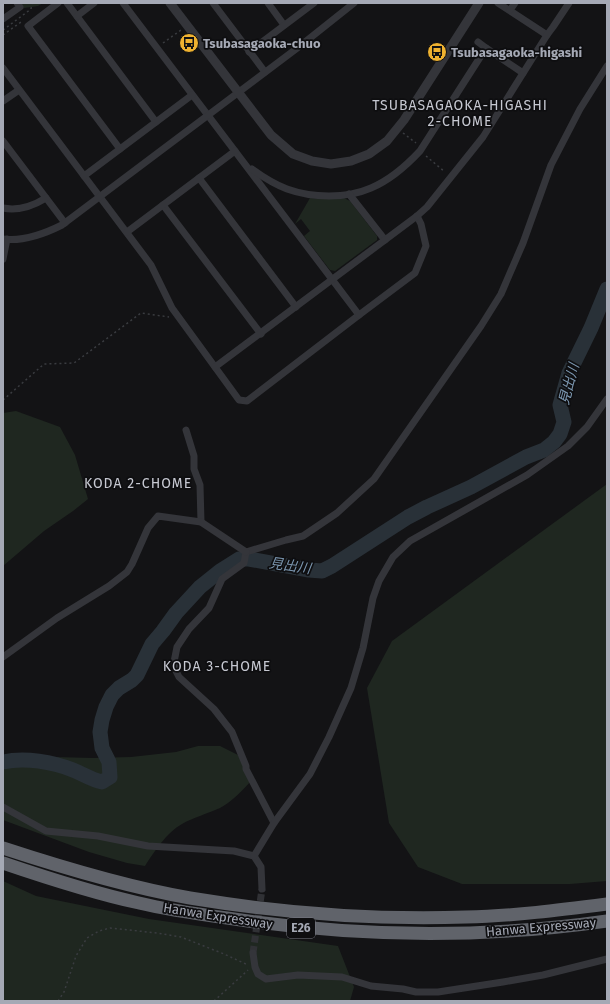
<svg xmlns="http://www.w3.org/2000/svg" width="610" height="1004" font-family="'Fira Sans','Noto Sans JP',sans-serif">
	<rect width="100%" height="100%" fill="#131315"/>
	<g fill="#1f2720">
		<polygon points="21,3 43,3 38,6 24,8"/>
		<polygon points="310,198 321,199 336,199 344,198 350,201 377,236 377,240 335,271 330,270 304,236 310,231 301,219 295,224"/>
		<polygon points="16,411 60,427 75,455 88,499 73,511 44,531 3,566 3,413"/>
		<polygon points="607,484 607,881 570,884 462,884 418,867 389,823 367,688 392,641"/>
		<path d="M198,746H220L238,755L250,782C243,790 230,803 220,808C207,814 194,817 182,824C167,832 154,852 145,866L127,863L89,852L3,820V770L18,761L54,757L93,758L131,757L176,752Z"/>
		<polygon points="3,881 36,896 149,919 338,946 354,987 350,1001 3,1001"/>
	</g>
	<g fill="none" stroke-linecap="round" stroke-linejoin="round">
		<path stroke="#293138" stroke-width="15" d="M3,762C25,757 53,762 73,770C83,774 92,780 102,782L110,777L109,762L102,748L100,732L102,720L106,707L112,695L119,688L132,680L137,675L152,644L163,631L176,613L200,587L220,571L239,559H249L309,570L322,571L332,566L408,517L427,507L471,487L526,457L544,450L554,442L560,434L564,422L560,405L569,373L591,328L607,289"/>
		<polyline stroke="#303135" stroke-width="7" stroke-dasharray="7 3.5" stroke-linecap="butt" points="253,953 262,889"/>
		<g stroke="#3a3c40" stroke-width="1.5" stroke-dasharray="2 3" stroke-linecap="butt">
			<polyline points="3,30 31,9 32,3"/>
			<polyline points="3,35 21,22"/>
			<polyline points="163,43 181,30"/>
			<polyline points="403,133 416,143"/>
			<polyline points="426,156 445,172"/>
			<polyline points="3,400 44,364 74,363 141,313 169,317"/>
			<polyline points="58,1001 64,992 76,956 87,938 99,931 110,928 157,933 181,937 224,954 248,965"/>
			<polyline points="214,1001 247,971 248,970"/>
		</g>
		<g stroke="#34353a" stroke-width="7">
			<polyline points="58,3 28,26 120,149"/>
			<polyline points="67,3 156,122"/>
			<polyline points="213,3 265,72"/>
			<polyline points="268,3 284,25"/>
			<polyline points="498,3 547,35"/>
			<polyline points="510,10 515,3"/>
			<polyline points="77,16 94,3"/>
			<polyline points="3,19 20,7 17,3"/>
			<polyline points="478,42 486,48"/>
			<polyline points="249,52 314,3"/>
			<polyline points="3,68 151,265 172,308 239,400 247,401 359,315 123,3"/>
			<polyline points="3,101 19,90"/>
			<polyline points="3,141 65,223"/>
			<path d="M252,169C263,177 274,184 287,189C312,198 346,199 371,188C390,180 406,166 420,151L486,48L523,73"/>
			<polyline points="84,176 192,95"/>
			<polyline points="199,178 296,307"/>
			<polyline points="349,194 385,240"/>
			<polyline points="163,205 261,334"/>
			<path d="M3,208C18,211 33,206 46,198"/>
			<polyline points="127,232 235,151"/>
			<path d="M3,239C23,242 44,234 62,225L300,46L354,3"/>
			<polyline points="3,259 7,239"/>
			<polyline points="359,315 415,273 426,246 421,224 417,216"/>
			<polyline points="215,367 417,216 427,207 483,137 547,35 553,27 569,3"/>
			<polyline points="186,430 194,456 194,469 200,485 201,522"/>
			<polyline points="246,552 286,540 303,536 337,513 374,479 481,326 501,294 523,243 551,165 580,109 607,66"/>
			<polyline points="246,552 244,563 222,579 209,608 189,629 177,647 174,662 176,671 179,677 214,709 232,732 246,766 246,769 259,794 274,823"/>
			<polyline points="3,657 57,618 109,586 127,572 132,564 148,528 158,516 201,522 246,552"/>
			<polyline points="3,807 46,831 98,836 148,846 234,851 254,856 261,867 262,889"/>
			<polyline points="254,856 274,823 310,774 329,737 351,688 363,648 373,598 379,581 393,557 410,541 527,475 568,446 587,427 607,399"/>
			<polyline points="253,953 255,967 258,974 266,979 298,975 342,977 371,986 403,989 416,992 438,992 503,982 543,975 607,959"/>
		</g>
		<polyline stroke="#34353a" stroke-width="9" points="170,3 271,135 293,154 312,161 331,164 351,161 369,154 387,141 404,120 479,3"/>
		<g stroke="#60636a" stroke-width="13">
			<path d="M3,848C64,868 127,887 190,898C281,913 374,920 466,917C513,916 560,910 607,904"/>
			<path d="M3,863C47,878 93,893 139,903C168,910 197,914 227,918C353,937 481,939 607,921"/>
		</g>
	</g>
	<defs>
		<g id="bus-disc" transform="scale(1)"><circle r="9.5" fill="#efb230" stroke="#0e0e10"/><path d="M-5-6H5V4H4V6H2V4H-2V6H-4V4H-5ZM-3.5-4V0h7V-4ZM-3.5 1.2v1.5H-2V1.2ZM2 1.2v1.5H3.5V1.2Z" fill="#111"/></g>
	</defs>
	<g fill-rule="evenodd">
		<use href="#bus-disc" x="189" y="43"/>
		<use href="#bus-disc" x="437" y="52"/>
	</g>
	<g text-anchor="middle" dominant-baseline="central" stroke-width="3.5" stroke-linejoin="round" paint-order="stroke">
		<rect fill="#0e0e10" stroke="#787a84" stroke-width="1" x="287" y="918" width="28" height="20" rx="3"/>
		<g font-size="12" font-weight="bold" fill="#a5a9b5">
			<text x="301" y="928">E26</text>
		</g>
		<g font-size="13" font-weight="bold" fill="#a5a9b5" stroke="#0e0e10" text-anchor="start">
			<text x="203" y="43">Tsubasagaoka-chuo</text>
			<text x="451" y="52">Tsubasagaoka-higashi</text>
		</g>
		<g font-size="13" fill="#a5a9b5" stroke="#0e0e10">
			<text transform="translate(218 916) rotate(9)">Hanwa Expressway</text>
			<text transform="translate(541 927) rotate(-5)">Hanwa Expressway</text>
		</g>
		<g font-size="14" letter-spacing="1" fill="#c6c8d1" stroke="#0e0e10">
			<text x="460" y="105">TSUBASAGAOKA-HIGASHI<tspan x="460" dy="16">2-CHOME</tspan></text>
			<text x="138" y="483">KODA 2-CHOME</text>
			<text x="217" y="666">KODA 3-CHOME</text>
		</g>
		<g font-size="14" font-style="italic" fill="#7c97b0" stroke="#0e0e10">
			<text transform="translate(569 384) rotate(-75)">見出川</text>
			<text transform="translate(290 566) rotate(8)">見出川</text>
		</g>
	</g>
	<rect width="610" height="1004" fill="none" stroke="#a5a9b5" stroke-width="8"/>
</svg>
